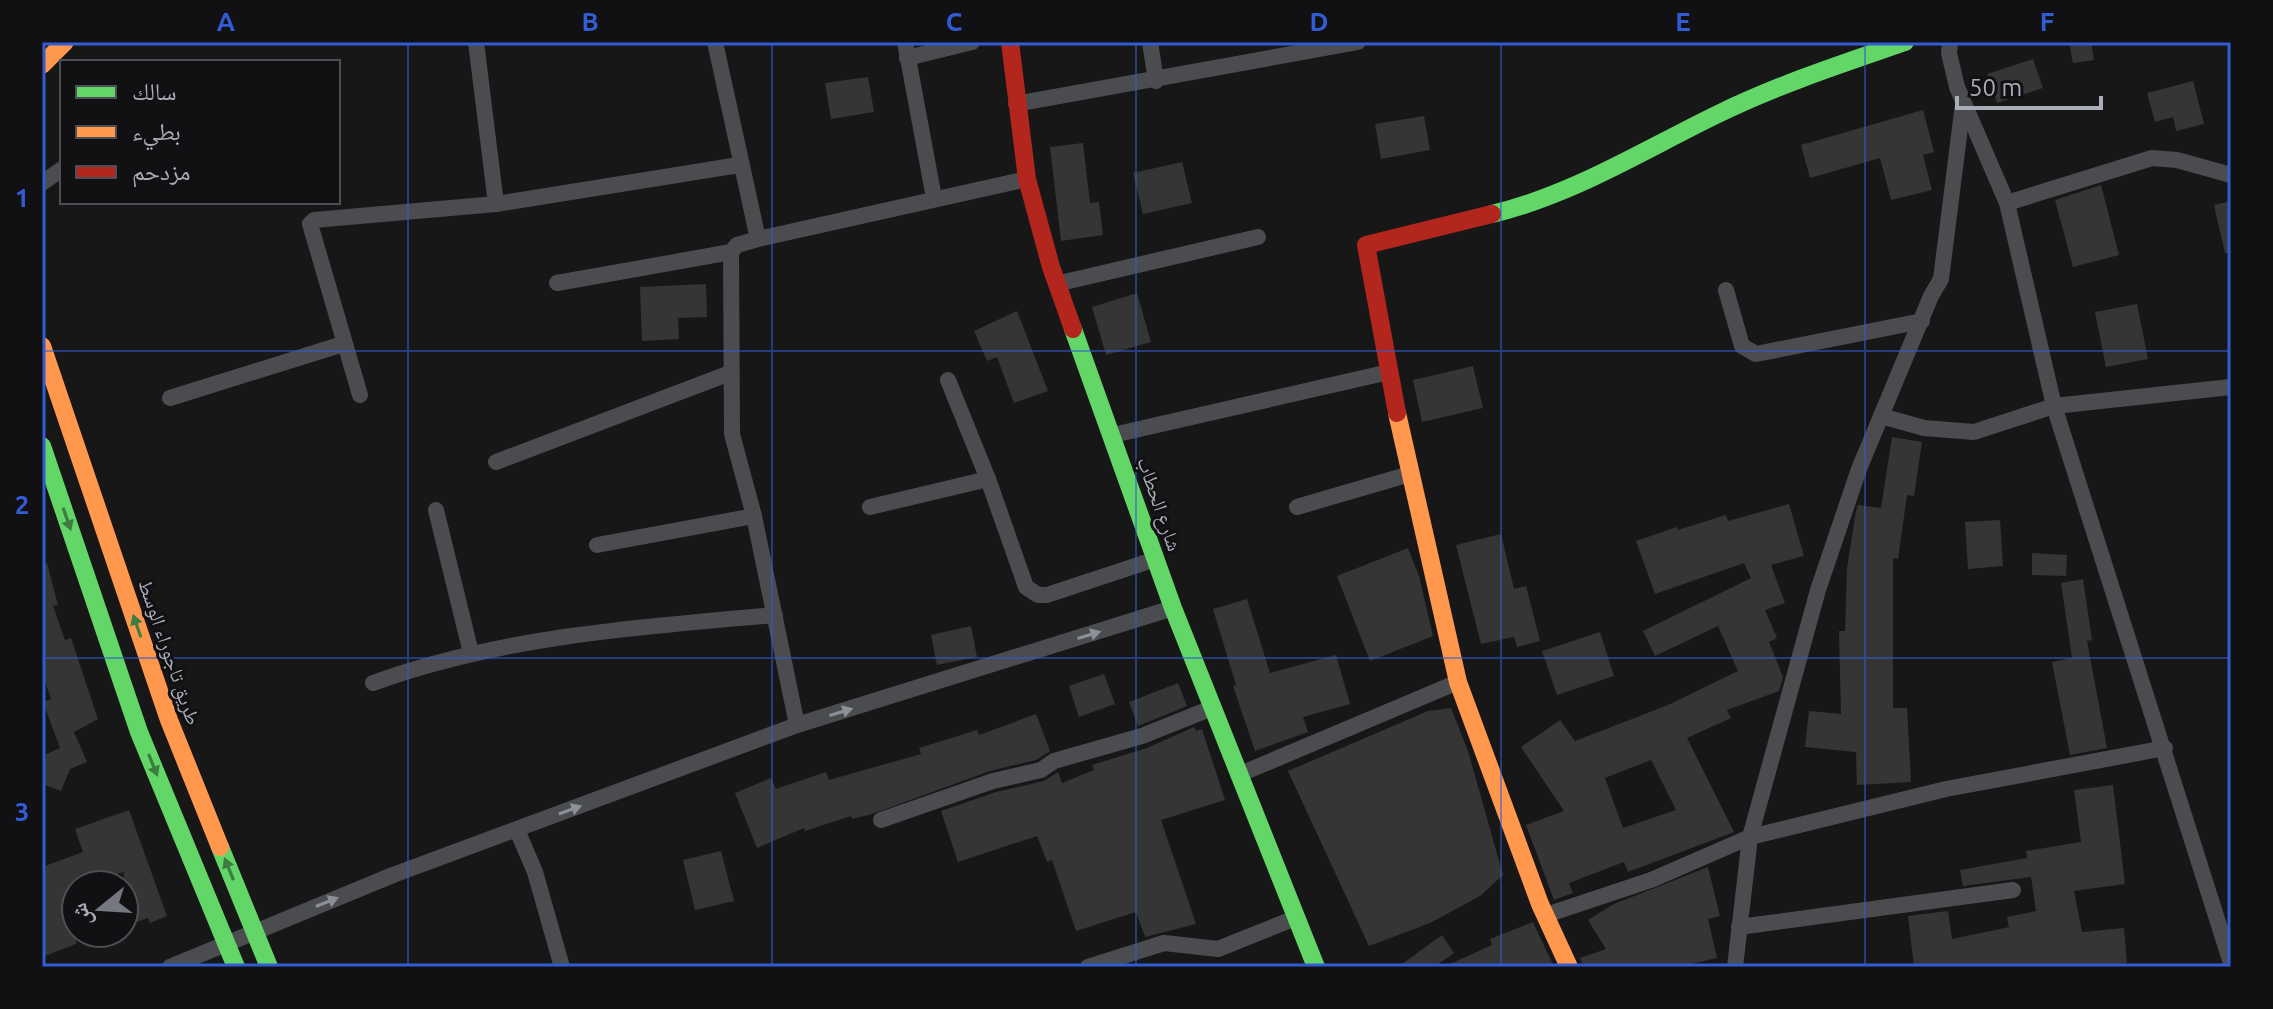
<svg xmlns="http://www.w3.org/2000/svg" width="2273" height="1009" font-family="Ubuntu,'Noto Naskh Arabic',sans-serif">
	<rect width="100%" height="100%" fill="#171717"/>
	<g fill="#353536" fill-rule="evenodd">
		<polygon points="2069,42 2091,42 2094,60 2073,63"/>
		<polygon points="2033,59 2043,88 1997,103 1987,74"/>
		<polygon points="868,77 874,112 831,119 825,83"/>
		<polygon points="2193,81 2204,124 2176,131 2173,117 2155,122 2147,93"/>
		<polygon points="1923,110 1934,152 1923,155 1932,190 1891,200 1880,158 1810,178 1801,145"/>
		<polygon points="1424,116 1430,150 1381,159 1375,124"/>
		<polygon points="1083,143 1090,203 1099,202 1103,235 1061,241 1050,147"/>
		<polygon points="1182,162 1192,203 1143,214 1133,173"/>
		<polygon points="2101,185 2119,255 2073,267 2055,200"/>
		<polygon points="2231,201 2231,253 2225,253 2214,205"/>
		<polygon points="706,284 707,317 678,318 679,339 642,341 640,287"/>
		<polygon points="1137,293 1151,342 1106,355 1092,307"/>
		<polygon points="2137,304 2148,359 2106,367 2095,312"/>
		<polygon points="1017,311 1048,391 1014,403 997,357 987,361 974,331"/>
		<polygon points="1473,366 1483,408 1422,422 1413,380"/>
		<polygon points="1892,437 1922,442 1914,496 1907,495 1898,559 1893,558 1893,708 1907,708 1911,782 1857,785 1856,752 1805,747 1809,711 1841,714 1839,631 1845,631 1847,568 1856,511 1858,505 1881,508"/>
		<path d="M1789,504L1804,556L1771,565L1785,603L1765,610L1777,638L1769,642L1783,677L1779,691L1727,710L1731,718L1687,738L1734,832L1628,872L1624,862L1569,883L1573,893L1554,900L1526,825L1564,811L1521,747L1560,720L1575,741L1668,705L1738,671L1718,626L1655,656L1643,631L1751,578L1744,563L1655,594L1636,541L1677,527L1678,530L1726,515L1728,521ZM1651,760L1676,810L1623,828L1605,778Z"/>
		<polygon points="2000,520 2003,566 1968,569 1965,522"/>
		<polygon points="1501,534 1514,589 1526,586 1540,641 1517,647 1514,637 1481,644 1456,545"/>
		<polygon points="1408,548 1419,576 1433,636 1370,661 1337,576"/>
		<polygon points="2032,553 2067,555 2066,576 2032,575"/>
		<polygon points="47,563 58,605 53,606 65,640 71,638 98,719 74,732 87,762 70,769 61,791 42,784 42,756 60,748 43,702 51,699 42,673 42,564"/>
		<polygon points="2083,579 2092,640 2087,641 2107,748 2070,755 2052,662 2072,658 2061,583"/>
		<polygon points="1247,599 1270,673 1336,655 1350,704 1303,717 1308,732 1255,751 1233,686 1236,685 1213,609"/>
		<polygon points="971,626 977,657 937,665 931,635"/>
		<polygon points="1600,632 1614,676 1557,695 1542,651"/>
		<polygon points="1104,674 1115,704 1079,717 1069,686"/>
		<polygon points="1178,683 1187,706 1138,726 1129,702"/>
		<polygon points="1451,708 1468,751 1503,875 1480,896 1430,923 1369,946 1288,771 1428,711"/>
		<polygon points="1036,714 1050,751 1036,760 990,771 872,814 852,819 851,816 805,831 804,828 757,848 735,793 771,778 776,789 826,772 829,780 921,754 919,748 977,730 979,735"/>
		<polygon points="1194,727 1196,731 1202,729 1225,800 1161,820 1196,924 1145,937 1136,912 1076,931 1052,860 1047,862 1037,836 958,862 941,811 996,792 1044,781 1058,772 1062,783 1094,770 1092,765 1147,748"/>
		<polygon points="2113,785 2125,884 2074,891 2082,932 2124,928 2127,963 2090,967 1914,967 1908,916 1948,911 1952,939 2009,927 2007,917 2036,911 2031,877 1963,886 1960,870 2027,858 2026,851 2081,842 2074,790"/>
		<polygon points="129,810 167,916 150,923 148,918 124,926 124,872 76,885 76,944 42,957 42,867 83,852 75,829"/>
		<polygon points="721,851 734,901 695,910 683,860"/>
		<polygon points="1708,867 1720,916 1708,919 1717,958 1678,967 1583,967 1580,958 1606,949 1588,920 1614,904"/>
		<polygon points="1533,922 1554,967 1443,967 1492,945 1490,939"/>
		<polygon points="1442,935 1454,953 1434,967 1398,967"/>
	</g>
	<g fill="none" stroke-linecap="round" stroke-linejoin="round">
		<g stroke="#4b4c50" stroke-width="16">
			<polyline points="476,42 496,204"/>
			<polyline points="715,42 758,239"/>
			<polyline points="905,42 934,198"/>
			<polyline points="1150,42 1156,81"/>
			<polyline points="1950,42 1949,53 1957,87 2007,203 2054,406 2231,963"/>
			<polyline points="907,58 972,42"/>
			<polyline points="1016,104 1358,42"/>
			<polyline points="42,183 62,169"/>
			<polyline points="2007,203 2152,158 2177,160 2231,175"/>
			<polyline points="731,252 732,434 754,516 797,725"/>
			<polyline points="557,283 731,252 737,245 758,239 1027,179"/>
			<polyline points="1056,284 1258,237"/>
			<polyline points="1726,290 1742,346 1756,354 1922,321"/>
			<polyline points="948,380 988,479 1026,587 1038,595 1047,595 1156,559"/>
			<polyline points="360,395 310,224 314,220 496,204 739,165"/>
			<polyline points="170,398 343,344"/>
			<polyline points="1881,416 1924,428 1974,432 2054,406 2231,387"/>
			<polyline points="1113,435 1389,372"/>
			<polyline points="496,462 730,373"/>
			<polyline points="870,507 988,479"/>
			<polyline points="1297,507 1410,474"/>
			<polyline points="436,510 471,653"/>
			<polyline points="597,545 754,516"/>
			<path d="M373,683C502,636 639,627 775,615"/>
			<polyline points="1238,775 1458,682"/>
			<polyline points="881,820 993,781 1041,770 1054,761 1142,736 1212,708"/>
			<polyline points="517,830 535,872 562,967"/>
			<polyline points="1546,915 1651,880 1750,837 1946,789 2165,748"/>
			<polyline points="1739,927 2013,890"/>
			<polyline points="170,967 393,875 797,725 1173,608"/>
			<polyline points="1088,967 1164,943 1218,949 1295,918"/>
			<polyline points="1735,967 1750,837 1818,590 1859,469 1931,296 1941,279 1963,104"/>
		</g>
		<g stroke="#63d668" stroke-width="18">
			<path d="M1492,214C1572,195 1642,151 1716,115C1777,85 1841,64 1905,42"/>
			<polyline points="1073,329 1173,608 1316,967"/>
			<polyline points="42,446 139,732 236,967"/>
			<polyline points="220,847 269,967"/>
		</g>
		<g stroke="#ff974d" stroke-width="18">
			<polyline points="42,65 65,42"/>
			<polyline points="42,346 169,720 220,847"/>
			<polyline points="1397,413 1458,682 1540,904 1569,967"/>
		</g>
		<g stroke="#b3261e" stroke-width="18">
			<polyline points="1010,42 1027,179 1051,267 1073,329"/>
			<polyline points="1397,413 1366,245 1492,214"/>
		</g>
	</g>
	<defs><path id="oneway-solid" d="M-6-.8H1V-3.2L6.5 0L1 3.2V.8H-6Z" transform="scale(2)"/></defs>
	<g fill="#3e7d42">
		<use href="#oneway-solid" transform="translate(67 519) rotate(71)"/>
		<use href="#oneway-solid" transform="translate(137 626) rotate(-109)"/>
		<use href="#oneway-solid" transform="translate(153 765) rotate(68)"/>
		<use href="#oneway-solid" transform="translate(229 869) rotate(-112)"/>
	</g>
	<g fill="#8c9099">
		<use href="#oneway-solid" transform="translate(1089 635) rotate(-17)"/>
		<use href="#oneway-solid" transform="translate(841 712) rotate(-17)"/>
		<use href="#oneway-solid" transform="translate(570 810) rotate(-20)"/>
		<use href="#oneway-solid" transform="translate(327 902) rotate(-22)"/>
	</g>
	<path fill="none" stroke="#325cd3" stroke-width="2" stroke-opacity="0.55" d="M408,42V967M772,42V967M1136,42V967M1501,42V967M1865,42V967M42,351H2231M42,658H2231"/>
	<g text-anchor="middle" dominant-baseline="central" stroke-width="6" stroke-linejoin="round" paint-order="stroke">
		<g font-size="20" fill="#a8adb8" stroke="#111113">
			<text transform="translate(1160 504) rotate(71)">شارع الحطاب</text>
			<text transform="translate(170 652) rotate(71)">طريق تاجوراء الوسط</text>
		</g>
	</g>
	<rect width="2273" height="1009" fill="none" stroke="#111113" stroke-width="88"/>
	<rect x="60" y="60" width="280" height="144" fill="#111113" stroke="#4d4f55" stroke-width="2"/>
	<rect x="76" y="86" width="40" height="12" fill="#63d668" stroke="#4d4f55" stroke-width="2"/>
	<text x="132" y="100" font-size="24" fill="#a8adb8">سالك</text>
	<rect x="76" y="126" width="40" height="12" fill="#ff974d" stroke="#4d4f55" stroke-width="2"/>
	<text x="132" y="140" font-size="24" fill="#a8adb8">بطيء</text>
	<rect x="76" y="166" width="40" height="12" fill="#b3261e" stroke="#4d4f55" stroke-width="2"/>
	<text x="132" y="180" font-size="24" fill="#a8adb8">مزدحم</text>
	<g transform="translate(100 909) rotate(252)"><circle r="38" fill="#111113" stroke="#4d4f55" stroke-width="2"/>
	<path d="M0-6L14 30L0 20L-14 30Z" fill="#757880"/>
	<text y="-12" font-size="22" font-weight="bold" text-anchor="middle" fill="#a8adb8">ش</text>
	</g>
	<path d="M1957 96v12h144v-12" fill="none" stroke="#a8adb8" stroke-width="4"/>
	<text x="1969" y="96" font-size="24" fill="#a8adb8" stroke="#111113" stroke-width="6" paint-order="stroke">50 m</text>
	<rect x="44" y="44" width="2185" height="921" fill="none" stroke="#325cd3" stroke-width="3"/>
	<g font-size="26" text-anchor="middle" font-weight="bold" fill="#325cd3">
		<text x="226" y="31">A</text>
		<text x="590" y="31">B</text>
		<text x="954" y="31">C</text>
		<text x="1319" y="31">D</text>
		<text x="1683" y="31">E</text>
		<text x="2047" y="31">F</text>
		<text x="22" y="207">1</text>
		<text x="22" y="514">2</text>
		<text x="22" y="821">3</text>
	</g>
</svg>
